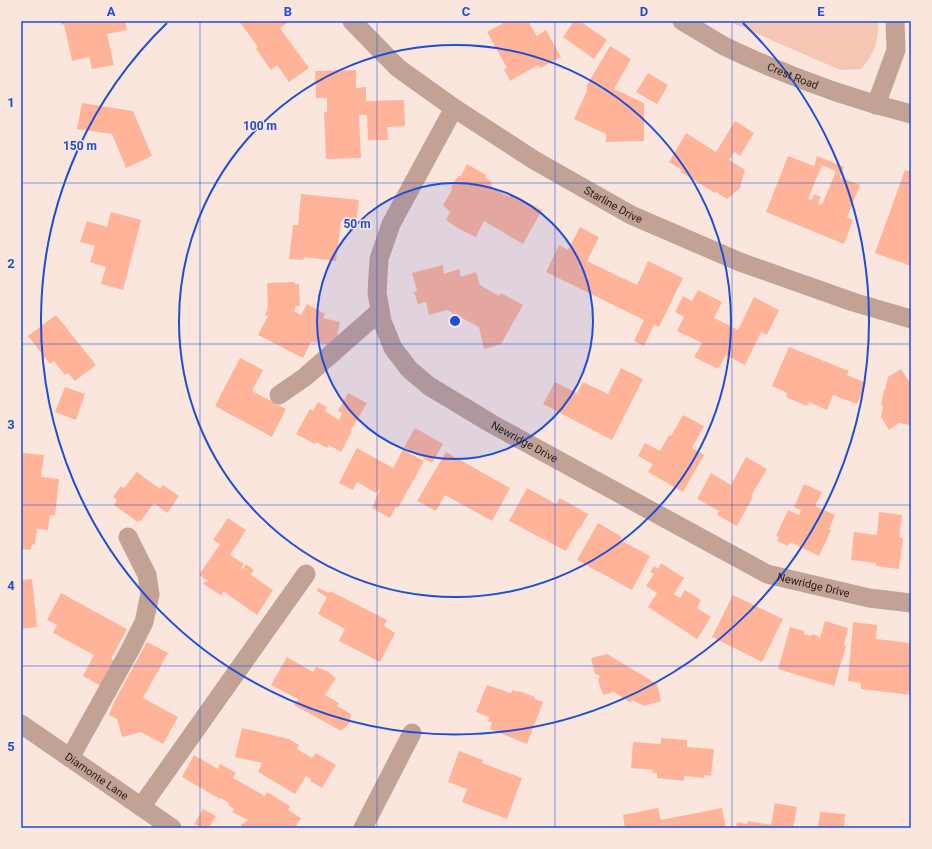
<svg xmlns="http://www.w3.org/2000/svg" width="932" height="849" font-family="Roboto,sans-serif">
	<rect width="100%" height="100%" fill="#fbe6de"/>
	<path fill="#f6c6b5" d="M728,21H878C879,41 874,55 861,69L840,70Z"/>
	<g fill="#ffb499" fill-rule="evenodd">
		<polygon points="61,21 125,21 127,30 107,34 114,65 92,69 89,57 72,61 64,24 61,25"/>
		<polygon points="239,21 290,21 280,28 309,68 289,82 277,65 271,70 256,49 258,47"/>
		<polygon points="507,21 528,21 537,36 546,30 561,57 540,68 538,65 510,81 504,69 507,68 487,32"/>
		<polygon points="574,21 580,21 607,40 594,59 563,37"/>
		<polygon points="610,46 631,59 614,89 644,103 644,141 606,142 606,134 574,119 587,91 587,85"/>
		<polygon points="356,70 356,88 366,87 366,101 404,100 405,126 387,127 388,140 368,140 367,115 359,115 361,158 326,159 324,112 327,112 327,98 316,98 315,71"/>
		<polygon points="648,73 668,85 657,104 636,92"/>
		<polygon points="82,103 133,111 152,156 126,168 112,134 77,129"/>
		<polygon points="735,121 754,133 740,156 734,152 729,160 745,170 740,188 727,199 716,192 715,193 681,172 682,170 669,162 686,133 716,152"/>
		<path d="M788,156L814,166L817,156L844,167L840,177L860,185L847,217L853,220L844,244L766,212ZM822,165L836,171L822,205L818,203L821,197L814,194L812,200L808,199Z"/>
		<polygon points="467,164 486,175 485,177 491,182 492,188 510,197 511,194 542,210 523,244 484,221 476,237 459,229 446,220 450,212 443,205 452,190 451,187 458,176 461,176"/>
		<polygon points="905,170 911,172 911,266 875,253"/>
		<polygon points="301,194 359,200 356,222 341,221 336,261 304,257 303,260 289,259 293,225 298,225"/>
		<polygon points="111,212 141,220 123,290 101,284 106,267 90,262 95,246 80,242 87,221 107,227"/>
		<polygon points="580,227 599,237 587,261 637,285 648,261 683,278 659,327 654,325 644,346 634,341 644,320 546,272 559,245 568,250"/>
		<polygon points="443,265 444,274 459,269 461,277 476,272 480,285 499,296 501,293 523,305 501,344 484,349 479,327 447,310 429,315 426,302 418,304 414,292 417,291 412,273"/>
		<polygon points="295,282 295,284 299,284 300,306 296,306 294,311 301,315 307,304 325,314 323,318 340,322 336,342 333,345 311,342 303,358 258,335 268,316 265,315 268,307 267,283"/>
		<polygon points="698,290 722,302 714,318 738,330 754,297 779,310 767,335 761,332 745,365 726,355 718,369 694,357 702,343 677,331 684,317 675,312 683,296 692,301"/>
		<polygon points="56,315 96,365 75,381 68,373 65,375 54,361 50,364 28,336"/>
		<polygon points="789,347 849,371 847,375 866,383 857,404 833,395 827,410 809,402 807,406 786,397 787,393 772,386"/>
		<polygon points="240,358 263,370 252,391 286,409 272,437 215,406"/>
		<polygon points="621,368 643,379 612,440 543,404 555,382 577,393 583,382 608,394"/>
		<polygon points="901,369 911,384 911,425 899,423 889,430 881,417 883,406 881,405 884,390 885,390 888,377"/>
		<polygon points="65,387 85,394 76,420 55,412"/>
		<polygon points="348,393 367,403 351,430 352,431 341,452 329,445 327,448 316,442 315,444 296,434 310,409 313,411 318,402 327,407 325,411 339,420 342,413 338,411"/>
		<polygon points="683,415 704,426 692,448 704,455 683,492 648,472 653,464 638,456 645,443 660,451 669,435 671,436"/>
		<polygon points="415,428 443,444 432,463 404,447"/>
		<polygon points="357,448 393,468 403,450 424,461 398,508 396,507 390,518 372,508 380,489 379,489 376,493 357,482 353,490 339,483"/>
		<polygon points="446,452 510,488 492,521 445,495 436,511 417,501"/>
		<polygon points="23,453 44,455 41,477 59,479 55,516 50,515 48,530 37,529 35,545 32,544 31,550 21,549 21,471"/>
		<polygon points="746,457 767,469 751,496 753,497 737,526 717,515 719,511 697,499 711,473 731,485"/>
		<polygon points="137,472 160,489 163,485 179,496 167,513 154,503 141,521 140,520 138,522 114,505 117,500 113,497 121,486 124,488"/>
		<polygon points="804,484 822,492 815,506 835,515 829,529 831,530 819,556 790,542 788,546 777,541 779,537 776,536 788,510 799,515 801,510 794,507"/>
		<polygon points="527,488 556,504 560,498 588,514 580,529 579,528 566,551 509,521"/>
		<polygon points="879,512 902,515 899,537 903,538 899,569 876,566 876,563 851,560 854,532 877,535"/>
		<polygon points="228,518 246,530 230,555 244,564 241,568 243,569 246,564 254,570 251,575 273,590 257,615 223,591 222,596 203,584 205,581 207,582 208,581 199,575 220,544 213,540"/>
		<polygon points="598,523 622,537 620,540 650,556 632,590 577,560"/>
		<polygon points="661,563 684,578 674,594 680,598 685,590 701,600 697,608 711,617 697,639 648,607 657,593 646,586 654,574 650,572 654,566 658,569"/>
		<polygon points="32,579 37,627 21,629 21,580"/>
		<polygon points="318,588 329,593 330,591 387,620 384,626 395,633 380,662 339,641 345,629 318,614 327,597 317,591"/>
		<polygon points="61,593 127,629 111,659 116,662 103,687 83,676 94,655 53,633 57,625 47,620"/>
		<polygon points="733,595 783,619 762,662 712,637"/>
		<polygon points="825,621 848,628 844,645 846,646 834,686 778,669 790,627 804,631 804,634 811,636 812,634 819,636 818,638 820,638"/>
		<polygon points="853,622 877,625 876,639 911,643 911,695 861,689 861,683 848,681"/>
		<polygon points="147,642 168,653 143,698 178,717 163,744 141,732 122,737 117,719 109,715 113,704"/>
		<polygon points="607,654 657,684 661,701 644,706 632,700 631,703 614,692 603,695 598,680 600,676 595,674 591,658"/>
		<polygon points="287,657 313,672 316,667 327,671 336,678 325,695 339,703 337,706 351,714 349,724 341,731 294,705 298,699 271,685"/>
		<polygon points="487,685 511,693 512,690 518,692 519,691 535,697 535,699 543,702 527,744 490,729 492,723 488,721 489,717 476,712"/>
		<polygon points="242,728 289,739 299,745 297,749 312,758 316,753 336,765 322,788 310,781 311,779 306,776 295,794 258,772 262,763 235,757"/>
		<polygon points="661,738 687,740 687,747 714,749 711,776 704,775 704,778 684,776 684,781 657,778 657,773 652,773 653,770 631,768 633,742 661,744"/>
		<polygon points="459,751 483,760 482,763 522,778 507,819 462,802 467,789 448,782"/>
		<polygon points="194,755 218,769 220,764 236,773 233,778 265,796 267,792 290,806 288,810 301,818 295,828 241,828 242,824 248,820 232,812 234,809 228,805 229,803 221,798 220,799 182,777"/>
		<polygon points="775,803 797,807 793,828 736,828 737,822 747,824 748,821 771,825"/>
		<polygon points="658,808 661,820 722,808 726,828 625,828 623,815"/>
		<polygon points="203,809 216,816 209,828 202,828 194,824"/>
		<polygon points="820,812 845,814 844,828 818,828"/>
	</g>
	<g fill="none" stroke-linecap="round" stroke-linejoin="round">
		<g stroke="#c3a296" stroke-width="19">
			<path id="s1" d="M352,21L398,68L454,108L534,160L631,215L740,262L853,302L911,319"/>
			<path id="s2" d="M682,21C696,29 710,38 724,46C784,75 847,98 911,114"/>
			<polyline points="876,105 896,50 895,21"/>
			<path id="s3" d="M454,108L391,224L379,259L377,293L382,321L393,348L409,369L429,386L492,424L767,574L869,598L911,603"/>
			<polyline points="279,395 305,377 380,311"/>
			<path id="s4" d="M21,724L172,828"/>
			<polyline points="70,758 130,650 144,622 150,594 147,575 128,537"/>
			<polyline points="141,807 306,574"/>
			<polyline points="363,828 412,733"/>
		</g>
	</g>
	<path fill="none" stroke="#1d4ed8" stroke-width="1" stroke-opacity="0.55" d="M200,21V828M377,21V828M555,21V828M732,21V828M21,183H911M21,344H911M21,505H911M21,666H911"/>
	<circle cx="455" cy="321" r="138" fill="#1d4ed8" fill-opacity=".12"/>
	<g fill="none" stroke="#1d4ed8" stroke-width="2">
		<circle cx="455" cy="321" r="138"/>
		<circle cx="455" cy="321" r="276"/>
		<path d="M743 23A414 414 0 1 1 167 23"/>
	</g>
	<g text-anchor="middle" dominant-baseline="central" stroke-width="3" stroke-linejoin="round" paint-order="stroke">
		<g font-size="11" fill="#251d1a" stroke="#fbe6de">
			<text stroke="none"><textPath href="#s2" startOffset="124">Crest Road</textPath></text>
			<text stroke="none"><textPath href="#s1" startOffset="321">Starline Drive</textPath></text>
			<text stroke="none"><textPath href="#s3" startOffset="424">Newridge Drive</textPath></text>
			<text stroke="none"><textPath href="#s3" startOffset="748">Newridge Drive</textPath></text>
			<text stroke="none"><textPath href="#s4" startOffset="92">Diamonte Lane</textPath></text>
		</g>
	</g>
	<circle cx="455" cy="321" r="6" fill="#1d4ed8" stroke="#fbe6de" stroke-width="2"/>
	<g font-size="12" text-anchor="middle" font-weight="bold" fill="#1d4ed8" stroke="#fbe6de" stroke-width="3" stroke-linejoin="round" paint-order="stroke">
		<text x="260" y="130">100 m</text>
		<text x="80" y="150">150 m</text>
		<text x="357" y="228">50 m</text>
	</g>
	<rect width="932" height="849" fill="none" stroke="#fbe6de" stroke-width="44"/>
	<rect x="22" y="22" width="888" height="805" fill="none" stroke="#1d4ed8" stroke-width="1.5"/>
	<g font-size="13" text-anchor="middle" font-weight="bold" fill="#1d4ed8">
		<text x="111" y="16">A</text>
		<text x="288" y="16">B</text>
		<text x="466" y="16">C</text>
		<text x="644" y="16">D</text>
		<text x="821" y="16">E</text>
		<text x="11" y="107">1</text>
		<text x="11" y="268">2</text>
		<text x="11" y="429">3</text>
		<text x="11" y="590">4</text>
		<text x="11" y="751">5</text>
	</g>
</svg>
